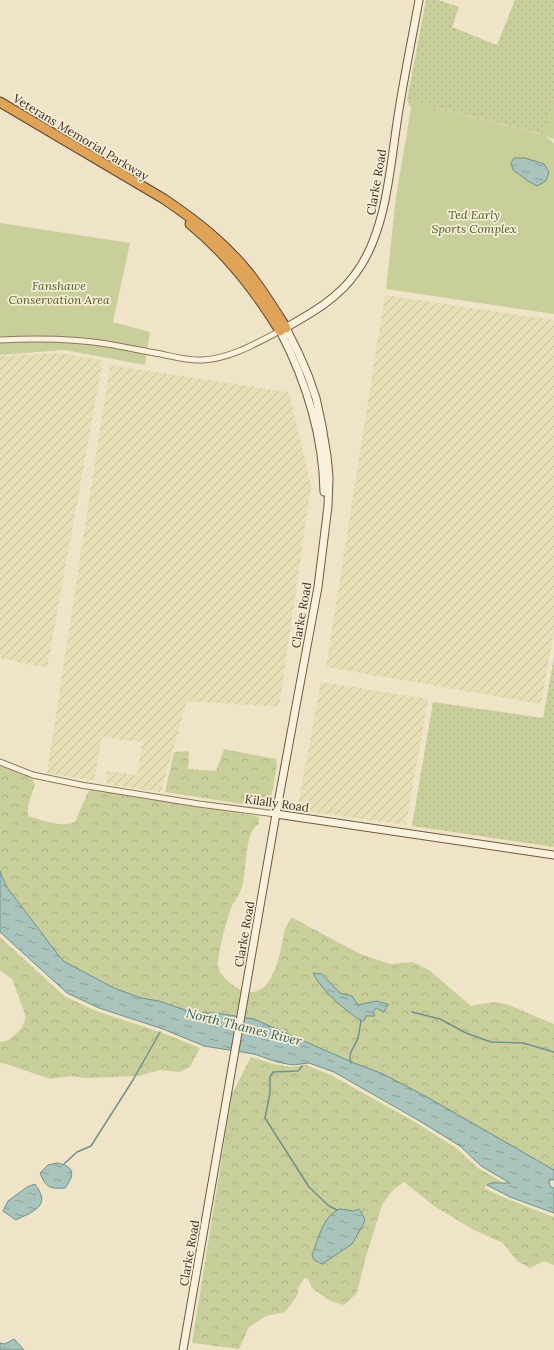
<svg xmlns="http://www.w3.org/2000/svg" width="554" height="1350" font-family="Lora,serif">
	<defs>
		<pattern id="farmland-furrows" width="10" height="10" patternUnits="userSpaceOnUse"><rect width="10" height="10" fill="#e6deb5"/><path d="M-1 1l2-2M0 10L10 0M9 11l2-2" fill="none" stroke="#c6bf9b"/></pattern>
		<pattern id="grass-dots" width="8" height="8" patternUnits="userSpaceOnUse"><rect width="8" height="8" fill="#c9cf9b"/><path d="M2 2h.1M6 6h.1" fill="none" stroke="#aeb285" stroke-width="1.8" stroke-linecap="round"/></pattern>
		<pattern id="forest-crowns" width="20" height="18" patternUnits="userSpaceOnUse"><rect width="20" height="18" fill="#c9cf9b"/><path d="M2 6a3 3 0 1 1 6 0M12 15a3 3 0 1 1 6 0" fill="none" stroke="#aeb285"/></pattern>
		<pattern id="water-ripples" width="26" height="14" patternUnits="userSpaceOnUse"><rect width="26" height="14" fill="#a9c4bc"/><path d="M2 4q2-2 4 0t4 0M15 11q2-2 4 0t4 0" fill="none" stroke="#8ba098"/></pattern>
	</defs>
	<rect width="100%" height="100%" fill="#f0e4c8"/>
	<g fill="url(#farmland-furrows)">
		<polygon points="385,295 554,320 554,631 541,704 326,667"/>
		<polygon points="60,353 103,360 47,668 0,658 0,356"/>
		<polygon points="110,365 289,392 311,486 279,707 187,701 161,792 107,784 106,771 137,775 143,742 102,737 94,781 47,773"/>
		<polygon points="321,682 428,699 406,825 297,810"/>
	</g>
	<g fill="url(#grass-dots)">
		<polygon points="426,0 438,0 459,7 452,27 497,45 515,0 554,0 554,97 545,135 407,100"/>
		<polygon points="554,657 554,847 412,826 433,702 543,718"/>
	</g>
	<g fill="url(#forest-crowns)">
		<polygon points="224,749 276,759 277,765 269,808 165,792 174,752 189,751 188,769 216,771"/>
		<path d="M0,765L32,779L35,784L28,806V816C42,820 60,828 75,822L87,794L92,787L153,800L163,799L251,815L259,817V824C244,831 247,872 242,887C240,894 234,901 231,908C227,920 215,959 219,970C222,977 233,986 239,989C272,1005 280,955 284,933C285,928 289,922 291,917L358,953L390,964L413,962L429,970L471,1006L493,1002L506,1004L554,1024V1174L424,1098L191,1014L138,999L111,989L62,963L0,878Z"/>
		<polygon points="0,937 64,996 96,1011 160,1032 200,1048 190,1067 180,1072 160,1070 139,1076 86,1078 70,1076 50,1079 6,1064 0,1063 0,1042 9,1040 21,1029 25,1021 25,1014 12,979 0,970"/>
		<polygon points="251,1057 274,1064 290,1067 306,1065 331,1075 415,1122 456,1148 478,1168 507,1185 488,1185 484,1188 507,1199 554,1217 554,1265 544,1261 530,1268 517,1261 503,1243 474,1230 434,1206 404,1182 393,1190 382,1205 365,1260 357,1293 344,1305 330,1301 312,1288 308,1279 305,1278 299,1286 297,1296 285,1312 266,1316 249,1327 239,1349 192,1343 232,1094"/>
	</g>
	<g fill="#c9cf9b">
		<polygon points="554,97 554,139 546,136 554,143 554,314 386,289 396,197 411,108 407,100 544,135"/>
		<polygon points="0,223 130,243 113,322 150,332 145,365 64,350 0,355"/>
	</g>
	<g fill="url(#water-ripples)" stroke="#6f938a">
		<polygon points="514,158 525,158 544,164 549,172 546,181 537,186 528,181 513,170 511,163"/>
		<polygon points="0,871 6,886 59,956 65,962 114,988 141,998 159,1001 194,1013 216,1013 254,1019 354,1063 383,1074 427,1097 554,1170 554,1180 550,1180 549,1182 551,1187 554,1188 554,1213 510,1197 487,1185 491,1183 510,1183 481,1166 460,1146 418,1120 334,1072 309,1063 293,1065 277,1062 254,1054 204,1046 163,1029 99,1008 67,993 0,932"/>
		<path d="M313,973L322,974L340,993L352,996L358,1005L376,1001L388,1004L384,1012L376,1008L373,1012L375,1016H366L364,1021H361C342,1007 324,994 313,973Z"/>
		<path d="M57,1163C75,1166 75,1175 65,1188C50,1189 46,1188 40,1173L48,1165Z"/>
		<path d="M35,1184C37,1187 40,1191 41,1195C46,1209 25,1215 16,1220L3,1211L8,1201L27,1187Z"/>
		<path d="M340,1209L353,1211L359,1209L365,1219L364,1223L352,1244L322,1264L314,1260L312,1255C318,1240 323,1215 340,1209Z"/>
		<polygon points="14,1339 24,1350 0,1350 0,1343 5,1344"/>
	</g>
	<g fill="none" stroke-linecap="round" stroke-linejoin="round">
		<g stroke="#6f938a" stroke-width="1.5">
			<polyline points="412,1012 440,1019 466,1033 491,1042 523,1043 554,1052"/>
			<path d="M351,1063C347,1053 355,1047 358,1038C359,1033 360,1027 361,1021"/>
			<polyline points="302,1066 298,1071 273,1072 270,1077 270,1093 265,1118 309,1187 329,1206 337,1210"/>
			<polyline points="64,1164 77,1152 91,1146 133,1080 160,1032"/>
		</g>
		<g stroke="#8d765c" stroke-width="7">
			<g id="street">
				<path d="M0,340C37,338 70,338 107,344C125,347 143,351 161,354C175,357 189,361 203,360C231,358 255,344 280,331"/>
				<polyline points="0,762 33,775 81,785 199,804 276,814"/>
			</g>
		</g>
		<g stroke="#6f573f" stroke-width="9">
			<g id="secondary">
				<path d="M324,492C323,436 306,381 280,331C308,315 337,300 356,273C387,231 390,166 398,116C404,77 412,39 419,0"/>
				<polyline points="276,814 554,855"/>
				<polyline points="183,1350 276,814 318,587 328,506 329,477 327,456 322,426 316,398 308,375 298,352 286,328"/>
			</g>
		</g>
		<g stroke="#5b4430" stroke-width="11">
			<g id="highway">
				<path d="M0,102L164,199C195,220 224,242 248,272C262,289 274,309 286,328"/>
				<path d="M190,224C227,254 255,290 280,331"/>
			</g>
		</g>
		<use href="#street" stroke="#faf1dc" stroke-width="5"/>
		<use href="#secondary" stroke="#faf1dc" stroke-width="7"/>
		<use href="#highway" stroke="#e0a458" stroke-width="9"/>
	</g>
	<g text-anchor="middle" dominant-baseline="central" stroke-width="3.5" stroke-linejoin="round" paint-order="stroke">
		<g font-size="12" fill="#3d2e20" stroke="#f7eed8">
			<text transform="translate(81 137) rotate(31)">Veterans Memorial Parkway</text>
			<text transform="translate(376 182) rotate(-80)">Clarke Road</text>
			<text transform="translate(301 615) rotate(-80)">Clarke Road</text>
			<text transform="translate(277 803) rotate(8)">Kilally Road</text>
			<text transform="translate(244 934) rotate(-80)">Clarke Road</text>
			<text transform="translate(189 1253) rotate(-80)">Clarke Road</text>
		</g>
		<g font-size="12" font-style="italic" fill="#4d5a26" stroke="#f7eed8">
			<text x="474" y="214">Ted Early<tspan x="474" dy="14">Sports Complex</tspan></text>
			<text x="59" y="285">Fanshawe<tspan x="59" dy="14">Conservation Area</tspan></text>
		</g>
		<g font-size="13" font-style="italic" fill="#2f5d5a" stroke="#f7eed8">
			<text transform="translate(244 1027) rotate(14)">North Thames River</text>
		</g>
	</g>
</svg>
